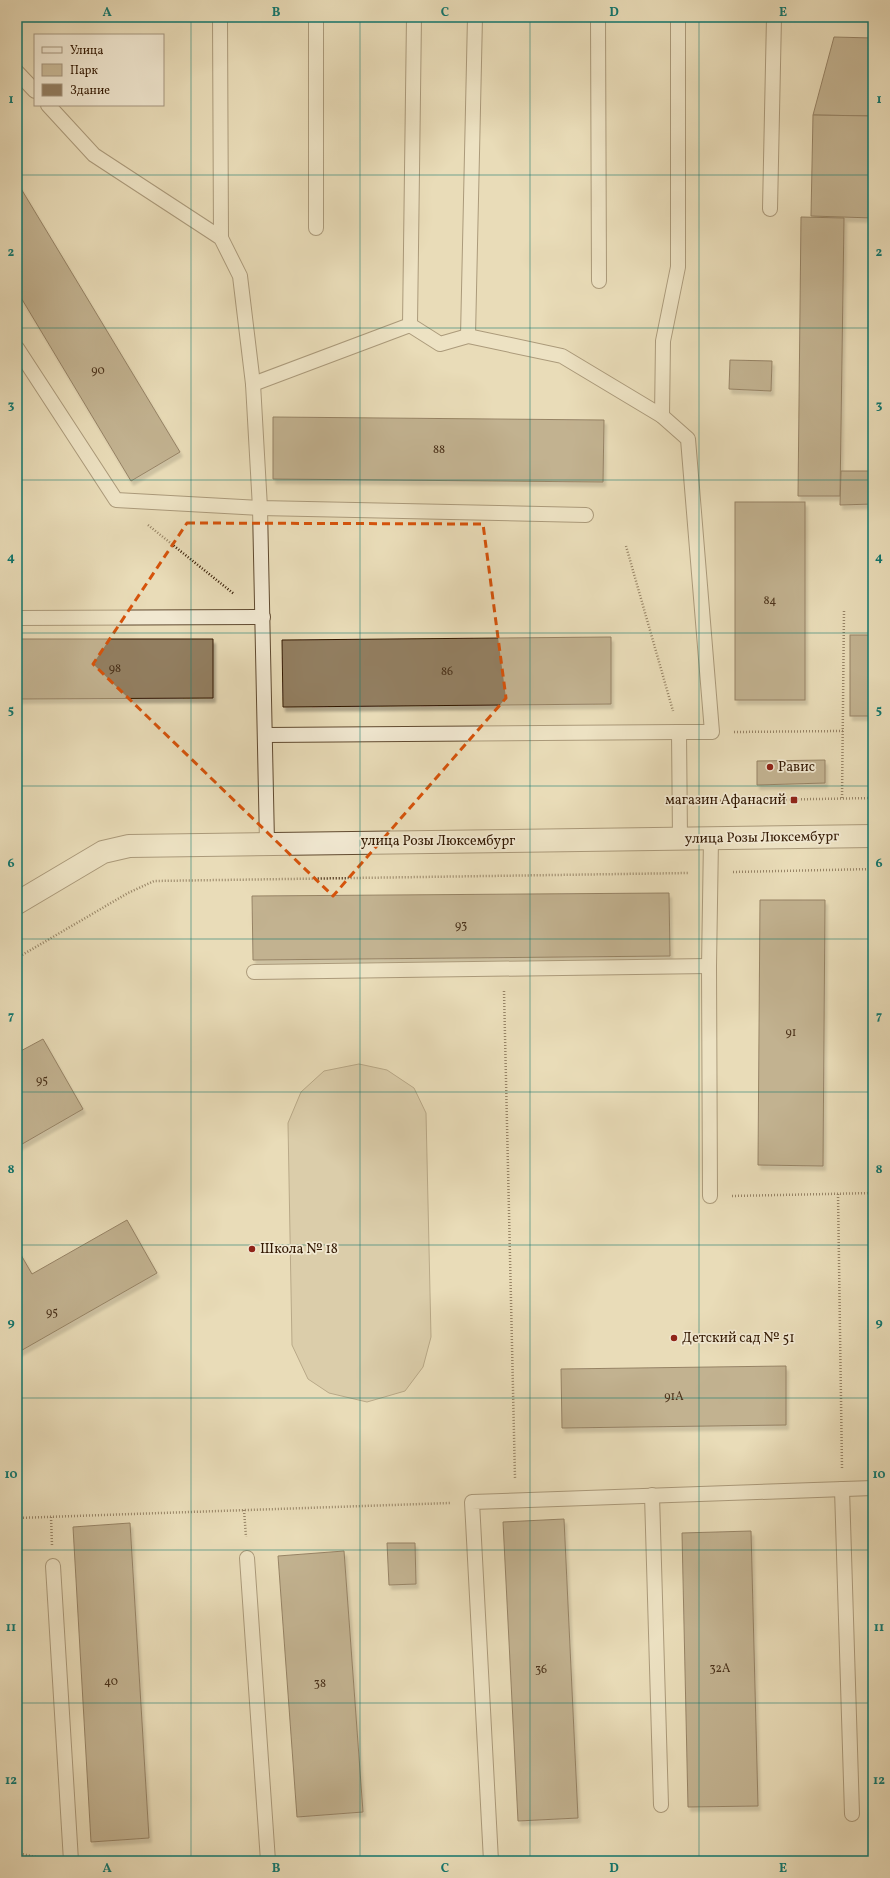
<svg xmlns="http://www.w3.org/2000/svg" width="890" height="1878" font-family="Vollkorn,serif">
	<defs>
		<filter id="shadow"><feDropShadow dx="2.5" dy="4.5" stdDeviation="1" flood-color="#0004"/></filter>
	</defs>
	<rect width="100%" height="100%" fill="#e9dcb8"/>
	<filter id="stains"><feTurbulence type="fractalNoise" baseFrequency=".005" numOctaves="4"/><feColorMatrix values="0 0 0 0 .2 0 0 0 0 .09 0 0 0 0 .02 0 0 0 .5 -.17"/></filter>
	<radialGradient id="worn" r=".72"><stop offset=".6" stop-color="#630" stop-opacity="0"/><stop offset="1" stop-color="#630" stop-opacity=".3"/></radialGradient>
	<polygon fill="#cabb99" stroke="#7e6a4e" points="359,1064 387,1070 414,1088 426,1113 431,1337 423,1367 405,1391 367,1402 329,1393 308,1379 292,1345 288,1123 301,1092 324,1071"/>
	<g fill="#927e61" stroke="#331903" filter="url(#shadow)">
		<polygon points="834,37 873,38 873,116 813,115"/>
		<polygon points="813,115 873,116 873,218 811,216"/>
		<polygon points="17,182 180,452 131,481 17,291"/>
		<polygon points="801,217 844,218 840,496 798,496"/>
		<polygon points="730,360 772,361 771,391 729,389"/>
		<polygon points="273,417 604,420 603,482 273,479"/>
		<polygon points="841,471 873,471 873,504 840,505"/>
		<rect x="735" y="502" width="70" height="198"/>
		<rect x="850" y="635" width="23" height="81"/>
		<polygon points="611,637 611,704 283,707 282,640"/>
		<polygon points="17,639 213,639 213,698 17,699"/>
		<polygon points="825,760 825,783 757,785 757,761"/>
		<polygon points="669,893 670,956 253,960 252,896"/>
		<polygon points="760,900 825,900 823,1166 758,1165"/>
		<polygon points="43,1039 83,1109 17,1147 17,1053"/>
		<polygon points="127,1220 157,1273 17,1353 17,1248 32,1274"/>
		<polygon points="786,1366 786,1425 562,1428 561,1369"/>
		<polygon points="564,1519 578,1818 518,1821 503,1522"/>
		<polygon points="130,1523 149,1838 91,1842 73,1527"/>
		<polygon points="751,1531 758,1806 688,1807 682,1533"/>
		<polygon points="387,1543 415,1543 416,1584 389,1585"/>
		<polygon points="344,1551 363,1812 297,1817 278,1556"/>
	</g>
	<g fill="none" stroke-linecap="round" stroke-linejoin="round">
		<g stroke="#604a30" stroke-width="16">
			<g id="service">
				<polyline points="220,17 221,238"/>
				<polyline points="316,17 316,228"/>
				<polyline points="598,17 599,281"/>
				<polyline points="678,17 678,267 663,341 662,416 688,439 712,732 679,732 680,839"/>
				<polyline points="17,72 35,91"/>
				<polyline points="48,105 94,155 221,238 240,276 253,384 260,508 267,843"/>
				<polyline points="770,209 774,17"/>
				<polyline points="410,325 414,17"/>
				<polyline points="468,336 475,17"/>
				<polyline points="17,348 116,500 260,508 586,515"/>
				<polyline points="253,384 410,325 440,344 468,336 562,356 662,416"/>
				<polyline points="17,618 263,617"/>
				<polyline points="266,735 679,732"/>
				<polyline points="254,972 709,966"/>
				<polyline points="710,1196 709,966 711,839"/>
				<polyline points="842,1489 852,1814"/>
				<polyline points="652,1495 661,1805"/>
				<polyline points="247,1558 268,1861"/>
				<polyline points="53,1566 71,1861"/>
				<polyline points="491,1861 472,1502 873,1488"/>
			</g>
		</g>
		<g stroke="#604a30" stroke-width="24">
			<polyline id="tertiary" points="17,903 103,852 129,846 873,836"/>
		</g>
		<g stroke="#331903" stroke-width="2.5" stroke-dasharray="1 2" stroke-linecap="butt">
			<polyline points="148,525 234,594"/>
			<polyline points="626,546 673,711"/>
			<polyline points="734,732 843,731"/>
			<polyline points="842,798 844,611"/>
			<polyline points="702,801 873,798"/>
			<polyline points="733,872 873,869"/>
			<polyline points="17,958 128,893 154,881 688,873"/>
			<polyline points="504,991 515,1478"/>
			<polyline points="838,1194 842,1468"/>
			<polyline points="732,1196 873,1193"/>
			<polyline points="244,1510 246,1537"/>
			<polyline points="51,1517 52,1545"/>
			<polyline points="17,1518 450,1503"/>
			<polyline points="17,1853 50,1860"/>
		</g>
		<use href="#service" stroke="#f1e8d1" stroke-width="14"/>
		<use href="#tertiary" stroke="#f1e8d1" stroke-width="22"/>
	</g>
	<path d="M0 0H890V1878H0ZM187,523L483,524L506,698L333,896L93,664Z" fill="#e9dcb8" fill-opacity=".55" fill-rule="evenodd"/>
	<path fill="none" stroke="#d6530b" stroke-width="3" stroke-dasharray="8 5" stroke-linejoin="round" d="M187,523L483,524L506,698L333,896L93,664Z"/>
	<path fill="none" stroke="#0f766e" stroke-width="1" stroke-opacity="0.55" d="M191,17V1861M360,17V1861M530,17V1861M699,17V1861M17,175H873M17,328H873M17,480H873M17,633H873M17,786H873M17,939H873M17,1092H873M17,1245H873M17,1398H873M17,1550H873M17,1703H873"/>
	<g fill="#8f2418" stroke="#f1e8d1" stroke-width="1.5">
		<circle cx="770" cy="767" r="4"/>
		<rect x="790" y="796" width="8" height="8" rx="2"/>
		<circle cx="252" cy="1249" r="4"/>
		<circle cx="674" cy="1338" r="4"/>
	</g>
	<g text-anchor="middle" dominant-baseline="central" stroke-width="3.5" stroke-linejoin="round" paint-order="stroke">
		<g font-size="12" fill="#4b321a">
			<text x="98" y="371">90</text>
			<text x="439" y="450">88</text>
			<text x="770" y="601">84</text>
			<text x="115" y="669">98</text>
			<text x="447" y="672">86</text>
			<text x="461" y="926">93</text>
			<text x="791" y="1033">91</text>
			<text x="42" y="1081">95</text>
			<text x="52" y="1313">95</text>
			<text x="674" y="1397">91А</text>
			<text x="720" y="1669">32А</text>
			<text x="541" y="1670">36</text>
			<text x="111" y="1682">40</text>
			<text x="320" y="1684">38</text>
		</g>
		<g font-size="14" fill="#331903" stroke="#f1e8d1" text-anchor="start">
			<text x="778" y="767">Равис</text>
			<text x="786" y="800" text-anchor="end">магазин Афанасий</text>
			<text x="260" y="1249">Школа № 18</text>
			<text x="682" y="1338">Детский сад № 51</text>
		</g>
		<g font-size="14" fill="#331903" stroke="#f1e8d1">
			<text transform="translate(762 838) rotate(-1)">улица Розы Люксембург</text>
			<text x="438" y="841">улица Розы Люксембург</text>
		</g>
	</g>
	<rect width="890" height="1878" fill="none" stroke="#e9dcb8" stroke-width="44"/>
	<rect x="34" y="34" width="130" height="72" fill="#f1e8d1" stroke="#a5957f"/>
	<rect x="42" y="47" width="20" height="6" fill="#f1e8d1" stroke="#a5957f"/>
	<text x="70" y="54" font-size="12" fill="#331903">Улица</text>
	<rect x="42" y="64" width="20" height="12" fill="#cabb99" stroke="#a5957f"/>
	<text x="70" y="74" font-size="12" fill="#331903">Парк</text>
	<rect x="42" y="84" width="20" height="12" fill="#927e61" stroke="#a5957f"/>
	<text x="70" y="94" font-size="12" fill="#331903">Здание</text>
	<rect x="22" y="22" width="846" height="1834" fill="none" stroke="#0f766e" stroke-width="1.5"/>
	<g font-size="13" text-anchor="middle" font-weight="bold" fill="#0f766e">
		<text x="107" y="16">A</text>
		<text x="276" y="16">B</text>
		<text x="445" y="16">C</text>
		<text x="614" y="16">D</text>
		<text x="783" y="16">E</text>
		<text x="11" y="103">1</text>
		<text x="879" y="103">1</text>
		<text x="11" y="256">2</text>
		<text x="879" y="256">2</text>
		<text x="11" y="409">3</text>
		<text x="879" y="409">3</text>
		<text x="11" y="561">4</text>
		<text x="879" y="561">4</text>
		<text x="11" y="714">5</text>
		<text x="879" y="714">5</text>
		<text x="11" y="867">6</text>
		<text x="879" y="867">6</text>
		<text x="11" y="1020">7</text>
		<text x="879" y="1020">7</text>
		<text x="11" y="1173">8</text>
		<text x="879" y="1173">8</text>
		<text x="11" y="1326">9</text>
		<text x="879" y="1326">9</text>
		<text x="11" y="1478">10</text>
		<text x="879" y="1478">10</text>
		<text x="11" y="1631">11</text>
		<text x="879" y="1631">11</text>
		<text x="11" y="1784">12</text>
		<text x="879" y="1784">12</text>
		<text x="107" y="1872">A</text>
		<text x="276" y="1872">B</text>
		<text x="445" y="1872">C</text>
		<text x="614" y="1872">D</text>
		<text x="783" y="1872">E</text>
	</g>
	<rect width="100%" height="100%" filter="url(#stains)"/>
	<rect width="100%" height="100%" fill="url(#worn)"/>
</svg>
